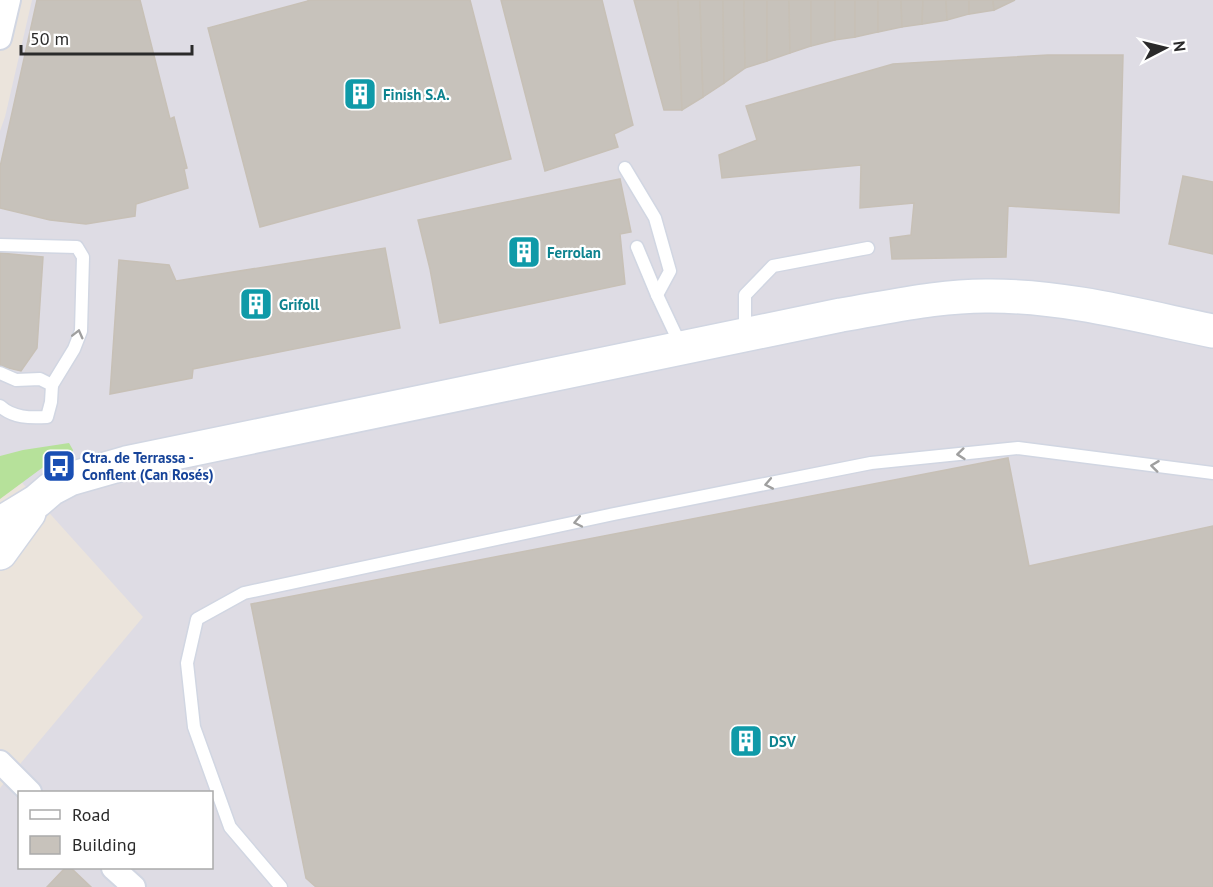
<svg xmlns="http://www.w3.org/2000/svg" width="1213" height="887" font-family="'PT Sans',sans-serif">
	<rect width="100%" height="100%" fill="#ebe4dc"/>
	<path fill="#dedce4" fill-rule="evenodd" d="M32,0H1213V887H0V788L143,617L7,466L0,468V131L5,117ZM20,792H212V868H20Z"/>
	<polygon fill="#b6e19a" points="69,443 73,450 72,454 42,468 0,499 0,456 23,450"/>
	<g fill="#c7c2bb" stroke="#c7c0b6" stroke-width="1.5">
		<polygon points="37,0 140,0 170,119 174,117 187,168 184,169 188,188 136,204 135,216 86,224 50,220 0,208 0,167"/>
		<polygon points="308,0 470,0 511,159 260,227 208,28 308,1"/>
		<polygon points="501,0 602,0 633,125 614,134 618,147 545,171"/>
		<polygon points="634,0 678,0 682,110 664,110"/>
		<polygon points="678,0 700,0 703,97 682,110"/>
		<polygon points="700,0 723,0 724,83 703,97"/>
		<polygon points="723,0 744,0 745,68 724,83"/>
		<polygon points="744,0 767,0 767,61 745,68"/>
		<polygon points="767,0 789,0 790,53 767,61"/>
		<polygon points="789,0 811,0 811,46 790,53"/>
		<polygon points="811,0 835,0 835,40 811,46"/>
		<polygon points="835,0 855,0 855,37 835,40"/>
		<polygon points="855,0 878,0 878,32 855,37"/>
		<polygon points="878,0 901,0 902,27 878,32"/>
		<polygon points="901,0 923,0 922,24 902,27"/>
		<polygon points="923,0 946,0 947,20 922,24"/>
		<polygon points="946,0 969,0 969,14 947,20"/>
		<polygon points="969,0 993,0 994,10 969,14"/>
		<polygon points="993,0 1015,0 994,10"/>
		<polygon points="1048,55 1123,55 1119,213 1008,206 1006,257 892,259 890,238 911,235 914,203 860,208 861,165 722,178 719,155 757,140 746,106 893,64"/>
		<polygon points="1183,176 1213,182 1213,254 1169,244"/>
		<polygon points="620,179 631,232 620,234 625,284 440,323 430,269 418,220"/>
		<polygon points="385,248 400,328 193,369 192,378 110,394 119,260 169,265 176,281"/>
		<polygon points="0,253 43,257 37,348 21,371 0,366"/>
		<polygon points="1008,458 1029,566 1213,526 1213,887 316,887 306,878 251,604"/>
		<polygon points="65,868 71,868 91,887 47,887"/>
	</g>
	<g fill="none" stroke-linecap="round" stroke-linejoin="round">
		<g stroke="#d1d6e2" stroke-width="15">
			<g id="service">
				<polyline points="625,168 655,218 670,271 657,295"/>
				<polyline points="0,245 77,247 83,257 81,331 74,349 52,385"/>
				<polyline points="637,247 657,295 681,346"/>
				<polyline points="745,333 745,295 773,266 868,248"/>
				<path d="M0,373L16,380L40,379L52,385L51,402L47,417C30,418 13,418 0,406"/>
				<polyline points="281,887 230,827 194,727 187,663 197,619 244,593 614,514 871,463 1018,448 1213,473"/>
			</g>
		</g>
		<g stroke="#d1d6e2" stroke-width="26">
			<g id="minor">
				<polyline points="0,38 9,0"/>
				<polyline points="0,762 30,792"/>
				<polyline points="113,868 134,887"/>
			</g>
		</g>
		<g stroke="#d1d6e2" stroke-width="36">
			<g id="secondary">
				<path d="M0,525L9,518L37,501L51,489L70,479L126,463L841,315C890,307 941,295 991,296C1066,296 1140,316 1213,331"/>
				<polyline points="0,553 29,513"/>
			</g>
		</g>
		<use href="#service" stroke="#fff" stroke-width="12"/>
		<use href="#minor" stroke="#fff" stroke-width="22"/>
		<use href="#secondary" stroke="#fff" stroke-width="33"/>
	</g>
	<defs><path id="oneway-chevron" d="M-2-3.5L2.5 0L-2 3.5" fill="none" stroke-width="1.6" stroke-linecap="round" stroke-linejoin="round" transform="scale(1.5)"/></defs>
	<g stroke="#9f9f9f">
		<use href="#oneway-chevron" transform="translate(78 334) rotate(-76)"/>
		<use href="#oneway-chevron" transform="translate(961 454) rotate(174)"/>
		<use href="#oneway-chevron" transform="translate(1155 466) rotate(-173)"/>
		<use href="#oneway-chevron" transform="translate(769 484) rotate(169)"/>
		<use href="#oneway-chevron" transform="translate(578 522) rotate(168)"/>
	</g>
	<defs>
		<g id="building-square" transform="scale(1.725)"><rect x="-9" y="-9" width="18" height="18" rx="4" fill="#0f9aa8" stroke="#fff"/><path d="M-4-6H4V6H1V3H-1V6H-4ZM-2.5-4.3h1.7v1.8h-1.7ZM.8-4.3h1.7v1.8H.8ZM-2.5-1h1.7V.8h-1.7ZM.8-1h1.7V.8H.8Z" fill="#fff"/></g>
		<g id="bus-square" transform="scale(1.725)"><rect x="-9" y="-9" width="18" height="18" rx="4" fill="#1a4fb4" stroke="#fff"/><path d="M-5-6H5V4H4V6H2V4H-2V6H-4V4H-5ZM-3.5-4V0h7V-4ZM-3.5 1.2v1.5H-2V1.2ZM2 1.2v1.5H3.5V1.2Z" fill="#fff"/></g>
	</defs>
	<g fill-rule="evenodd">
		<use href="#building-square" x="360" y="94"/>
		<use href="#building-square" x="524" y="252"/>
		<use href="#building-square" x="256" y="304"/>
		<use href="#bus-square" x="59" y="466"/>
		<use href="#building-square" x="746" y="741"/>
	</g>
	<g text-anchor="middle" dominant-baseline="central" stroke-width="4.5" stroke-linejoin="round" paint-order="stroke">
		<g font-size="15" font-weight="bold" fill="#0d838f" stroke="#fff" text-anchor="start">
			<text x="383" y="94">Finish S.A.</text>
			<text x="547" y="252">Ferrolan</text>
			<text x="279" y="304">Grifoll</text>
			<text x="769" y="741">DSV</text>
		</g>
		<g font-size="15" font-weight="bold" fill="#164399" stroke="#fff" text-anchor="start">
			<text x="82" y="457">Ctra. de Terrassa -<tspan x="82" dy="17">Conflent (Can Rosés)</tspan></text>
		</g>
	</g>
	<rect x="18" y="791" width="195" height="78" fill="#ffffff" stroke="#aaaaaa" stroke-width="1.5"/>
	<rect x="30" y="810" width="30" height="9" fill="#ffffff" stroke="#aaaaaa" stroke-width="1.5"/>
	<text x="72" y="821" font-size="18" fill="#2a2a2a">Road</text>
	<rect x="30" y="836" width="30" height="18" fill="#c7c2bb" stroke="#aaaaaa" stroke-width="1.5"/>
	<text x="72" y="851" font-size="18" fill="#2a2a2a">Building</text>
	<g transform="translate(1165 48) rotate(83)" stroke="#ffffff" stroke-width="4.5" paint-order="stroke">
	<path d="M0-4.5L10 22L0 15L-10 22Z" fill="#2a2a2a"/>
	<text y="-9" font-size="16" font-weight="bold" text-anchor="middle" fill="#2a2a2a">N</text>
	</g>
	<path d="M21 45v9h171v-9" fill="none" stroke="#2a2a2a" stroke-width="3"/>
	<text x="30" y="45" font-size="18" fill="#2a2a2a" stroke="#ffffff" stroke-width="4.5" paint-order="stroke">50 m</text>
</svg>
